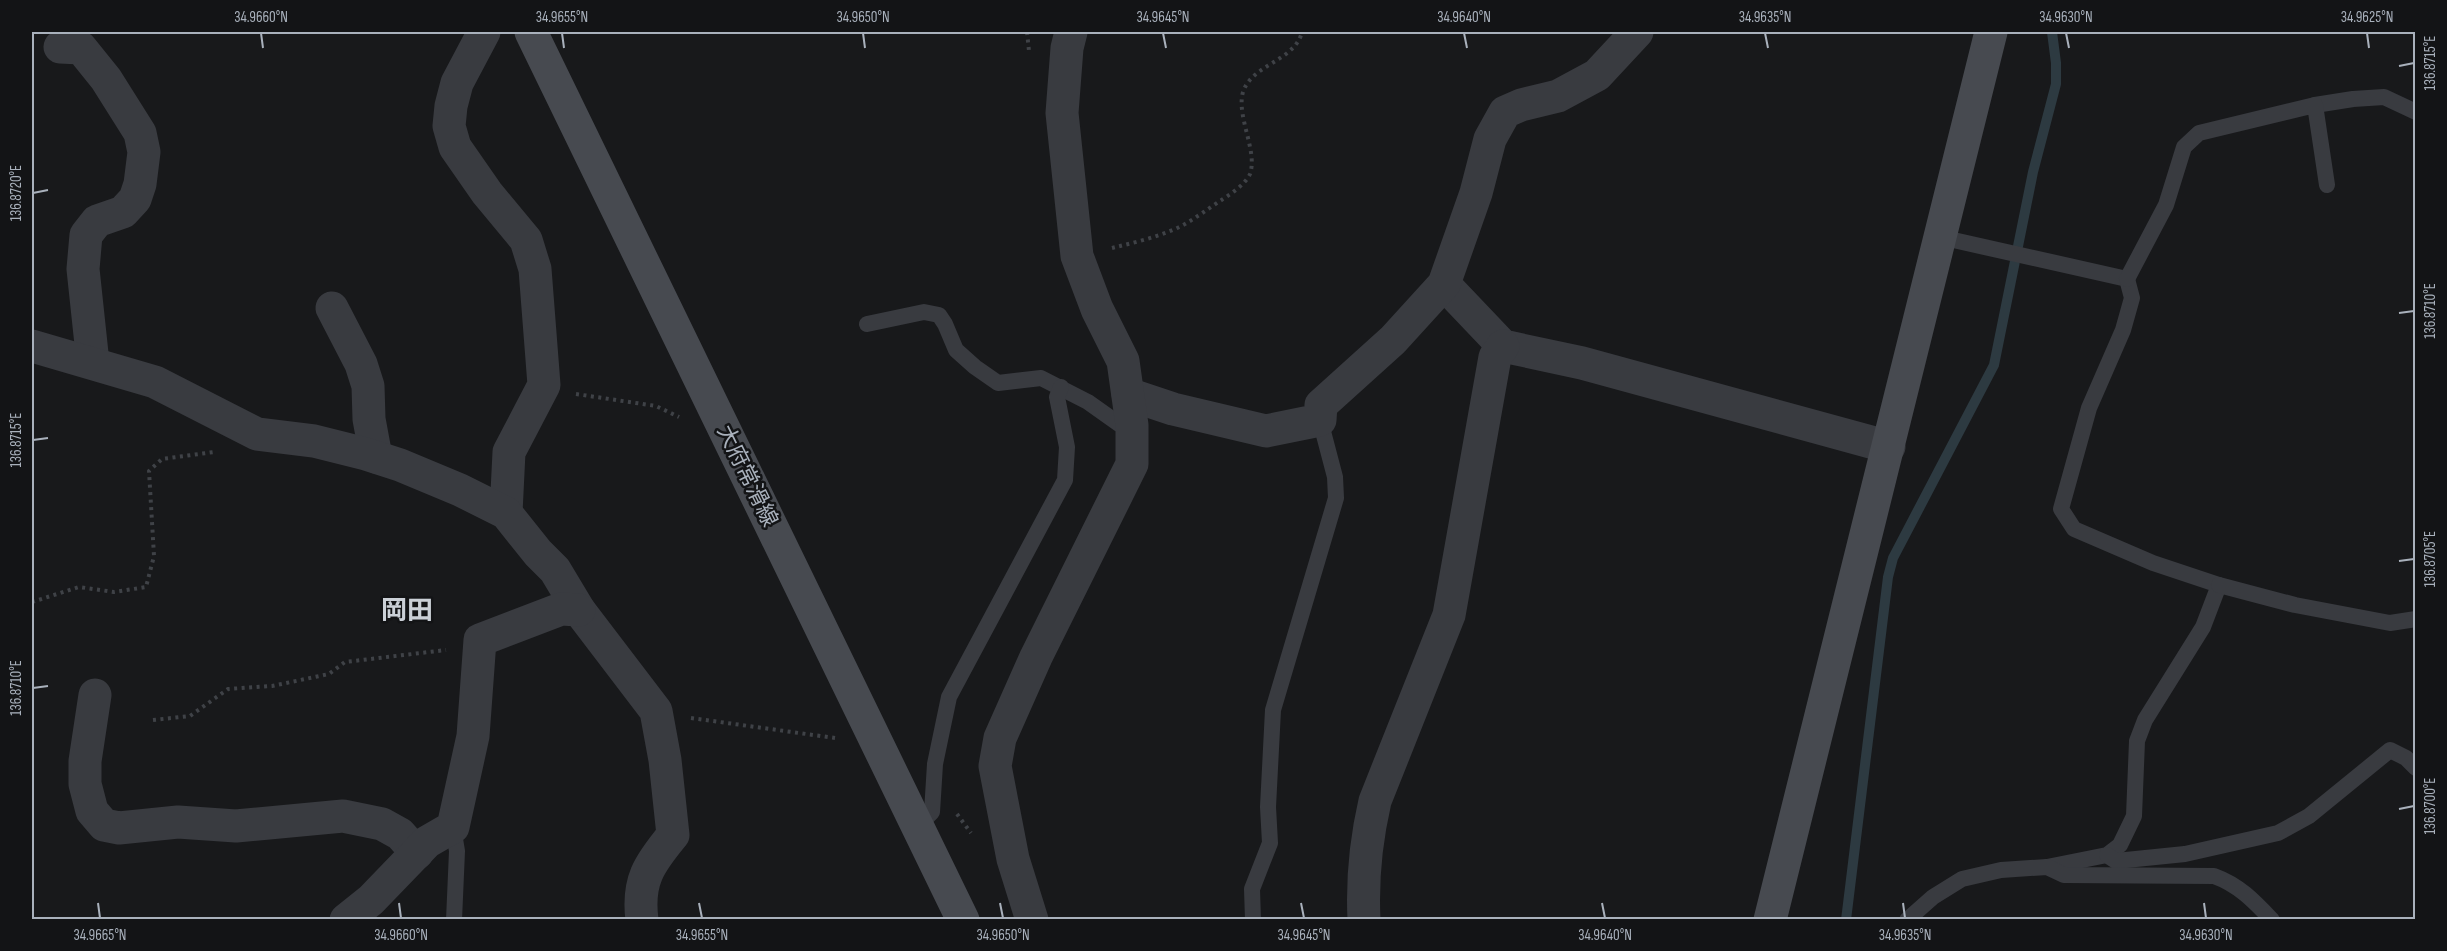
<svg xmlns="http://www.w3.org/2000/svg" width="2447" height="951" font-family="'Sofia Sans Condensed','Noto Sans JP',sans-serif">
	<rect width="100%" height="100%" fill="#18191b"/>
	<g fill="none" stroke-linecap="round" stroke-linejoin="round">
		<polyline stroke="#2d3a41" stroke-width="10" points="1846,920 1888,577 1893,558 1994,365 2033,172 2056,84 2056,63 2052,32"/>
		<g stroke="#3f4247" stroke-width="4" stroke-dasharray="3 4.5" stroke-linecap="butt">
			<polyline points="1027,32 1029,51"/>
			<path d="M1112,248C1136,242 1163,236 1185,224C1197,217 1208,209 1220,201C1229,195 1245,185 1250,174C1258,151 1236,116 1243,92C1252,64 1295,61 1302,32"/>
			<polyline points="576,394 656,406 679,417"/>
			<polyline points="32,602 79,587 114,592 146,587 154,556 149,471 162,459 214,452"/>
			<polyline points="691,718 835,738"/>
			<polyline points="153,720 190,716 228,689 272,686 329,674 345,662 446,650"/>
			<polyline points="957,814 971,833"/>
		</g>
		<g stroke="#393b40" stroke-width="16">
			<polyline points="2315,105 2353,99 2384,97 2416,112"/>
			<polyline points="1940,237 2127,279 2132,298 2123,330 2089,408 2061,509 2074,529 2153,563 2219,585 2203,627 2145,720 2137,741 2134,816 2120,845 2107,855 2047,867"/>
			<polyline points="2127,279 2166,205 2184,147 2199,133 2315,105 2327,185"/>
			<polyline points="867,324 924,312 939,315 945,324 956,350 975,367 998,383 1041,378 1088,402 1119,424 1132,425"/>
			<polyline points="2219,585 2295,605 2390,623 2416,619"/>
			<polyline points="918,826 932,812 935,764 949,697 1065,480 1067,447 1057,397 1061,387"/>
			<polyline points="453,827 457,851 454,920"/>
			<polyline points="2107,855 2116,861 2185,854 2278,833 2309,816 2390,750 2406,758 2416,768"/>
			<polyline points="1253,920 1252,889 1270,843 1268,807 1273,710 1336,498 1335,477 1320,420"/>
			<path d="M1907,920L1933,897L1962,879L2001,870L2047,867L2064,875L2214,876C2239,885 2254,901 2272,920"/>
		</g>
		<g stroke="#393b40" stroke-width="33">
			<polyline points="484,32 457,83 451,106 449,126 455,147 487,193 526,240 535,269 544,385 509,452 506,513"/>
			<polyline points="60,47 81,48 106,79 140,133 144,152 140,184 135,199 123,212 97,221 86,235 83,269 93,363"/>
			<polyline points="1444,284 1503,346 1582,363 1889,447"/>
			<polyline points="332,308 361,364 368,386 369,419 376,457"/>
			<path d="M32,346L155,382L257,434L314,441L366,454L400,465L460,490L506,513L538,553L555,570L579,610L656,711L665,760L673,835C649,864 637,881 642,920"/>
			<polyline points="1128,394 1173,409 1266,431 1320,420 1321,405 1393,340 1444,284 1476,193 1490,139 1505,112 1521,105 1558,96 1597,75 1637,32"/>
			<polyline points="95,695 85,761 85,784 92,811 104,825 119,828 178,822 236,826 343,816 382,824 400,834 417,853"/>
			<polyline points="346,920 371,900 427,842 453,827 473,736 480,640 561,609 579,610"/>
			<polyline points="1032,920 1013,859 995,766 1000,738 1036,657 1132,464 1132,425 1123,361 1097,309 1077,256 1062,113 1067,48 1071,32"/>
			<path d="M1364,920C1362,879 1366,840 1375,801L1449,615L1495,357L1503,346"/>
		</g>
		<g stroke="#474a50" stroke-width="33">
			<polyline points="531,32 963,920"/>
			<polyline points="1770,920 1991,32"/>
		</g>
	</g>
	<path fill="none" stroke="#a9b1bc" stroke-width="2" d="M261,33L263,48M562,33L564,48M863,33L865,48M1163,33L1166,48M1464,33L1467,48M1765,33L1768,48M2066,33L2069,48M2367,33L2369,48M2399,66L2414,63M33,193L48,190M2399,313L2414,311M33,440L48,438M2399,561L2414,559M33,688L48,686M2399,809L2414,806M98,903L100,918M399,903L401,918M699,903L702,918M1000,903L1003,918M1301,903L1304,918M1602,903L1605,918M1903,903L1905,918M2204,903L2206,918"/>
	<g text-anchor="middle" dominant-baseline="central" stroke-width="5" stroke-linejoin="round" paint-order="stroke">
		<g font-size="22" fill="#a9b1bc" stroke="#131416">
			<text transform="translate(747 476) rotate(64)">大府常滑線</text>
		</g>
		<g font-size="26" font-weight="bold" fill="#cbd0d7" stroke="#131416">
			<text x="407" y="611">岡田</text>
		</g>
	</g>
	<rect width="2447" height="951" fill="none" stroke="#131416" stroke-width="66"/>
	<rect x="33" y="33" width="2381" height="885" fill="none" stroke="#a9b1bc" stroke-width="2"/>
	<g font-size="15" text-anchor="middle" fill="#a9b1bc">
		<text x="261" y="22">34.9660°N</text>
		<text x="562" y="22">34.9655°N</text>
		<text x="863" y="22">34.9650°N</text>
		<text x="1163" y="22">34.9645°N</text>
		<text x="1464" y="22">34.9640°N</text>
		<text x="1765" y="22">34.9635°N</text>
		<text x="2066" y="22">34.9630°N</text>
		<text x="2367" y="22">34.9625°N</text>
		<text transform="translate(2430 63) rotate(-90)" y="5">136.8715°E</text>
		<text transform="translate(16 193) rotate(-90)" y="5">136.8720°E</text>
		<text transform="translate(2430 311) rotate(-90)" y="5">136.8710°E</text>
		<text transform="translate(16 440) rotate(-90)" y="5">136.8715°E</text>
		<text transform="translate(2430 559) rotate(-90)" y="5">136.8705°E</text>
		<text transform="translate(16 688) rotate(-90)" y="5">136.8710°E</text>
		<text transform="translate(2430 806) rotate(-90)" y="5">136.8700°E</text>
		<text x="100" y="940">34.9665°N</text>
		<text x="401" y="940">34.9660°N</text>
		<text x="702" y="940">34.9655°N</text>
		<text x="1003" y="940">34.9650°N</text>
		<text x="1304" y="940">34.9645°N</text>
		<text x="1605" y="940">34.9640°N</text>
		<text x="1905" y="940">34.9635°N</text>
		<text x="2206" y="940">34.9630°N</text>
	</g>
</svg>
